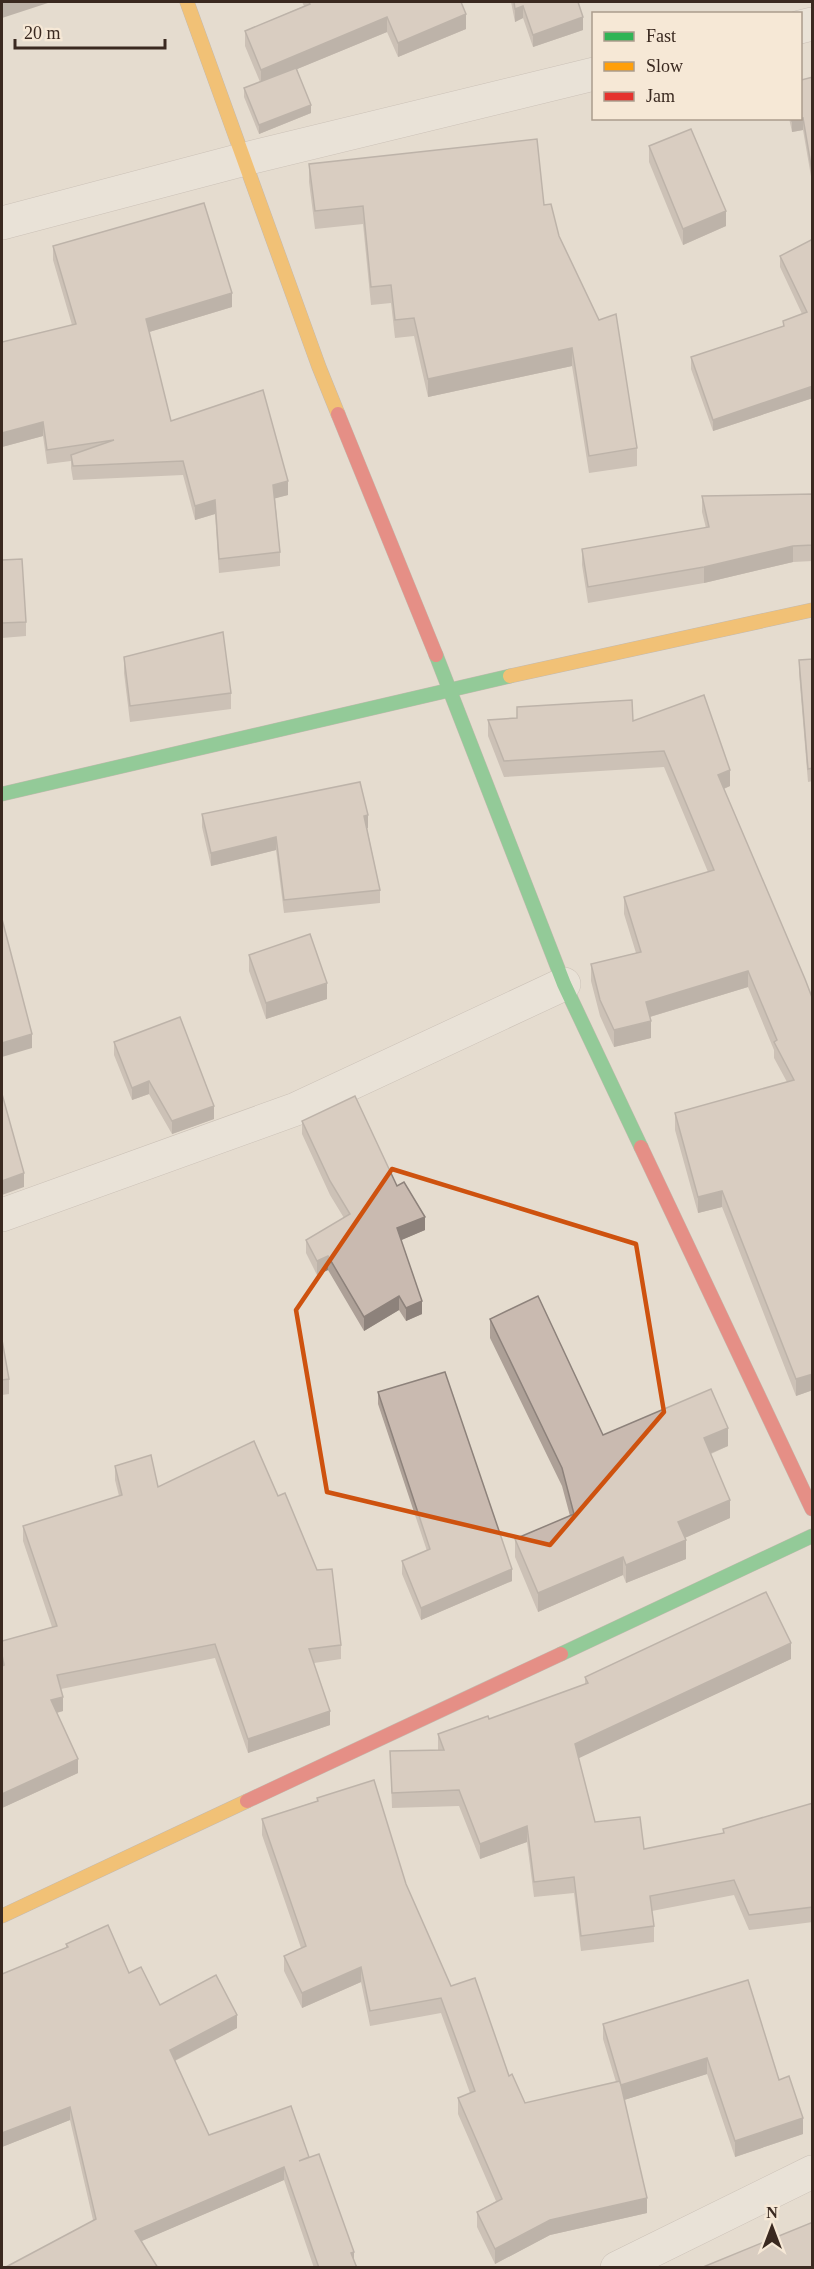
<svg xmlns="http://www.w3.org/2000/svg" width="814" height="2269" font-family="Georgia,serif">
	<rect width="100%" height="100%" fill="#e5dccf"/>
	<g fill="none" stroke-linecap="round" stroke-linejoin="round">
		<g stroke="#aba198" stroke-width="34">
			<g id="street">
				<polyline points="800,27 812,24"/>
				<polyline points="2,223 245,159 594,74"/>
				<polyline points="2,1215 296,1109 564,984"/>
				<polyline points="617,2268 812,2172"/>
			</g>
		</g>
		<g stroke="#9a9188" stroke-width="15">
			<g id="fast">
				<polyline points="436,655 564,984 641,1147"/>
				<polyline points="2,794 510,676"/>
				<polyline points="561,1654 812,1536"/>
			</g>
		</g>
		<g stroke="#9a9188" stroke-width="15">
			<g id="slow">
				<polyline points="187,2 319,367 338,414"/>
				<polyline points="510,676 812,610"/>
				<polyline points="2,1916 247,1801"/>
			</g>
		</g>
		<g stroke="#9a9188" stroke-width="15">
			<g id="jam">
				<polyline points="338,414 436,655"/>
				<polyline points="641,1147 812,1509"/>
				<polyline points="247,1801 561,1654"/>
			</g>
		</g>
		<use href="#street" stroke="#eee8e1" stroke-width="33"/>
		<use href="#fast" stroke="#30b455" stroke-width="14"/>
		<use href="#slow" stroke="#ff9f0a" stroke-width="14"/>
		<use href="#jam" stroke="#e5322d" stroke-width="14"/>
	</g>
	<g fill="#ada097">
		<polygon points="302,2 461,2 466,29 398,57 387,32 297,69 311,113 259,134 244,97 244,88 260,82 245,46 245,31 304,6"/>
		<polygon points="511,2 578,2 583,30 533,47 523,18 515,22"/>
		<polygon points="813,77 813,188 803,130 792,132 789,118 801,118"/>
		<polygon points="649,146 726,226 683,245 649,162"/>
		<polygon points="309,164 544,205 559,236 637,448 637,466 589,473 572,366 428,397 414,336 395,338 391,303 371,305 363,224 315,229 309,182"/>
		<polygon points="813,239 813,398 713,431 691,369 691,357 783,326 783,321 802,314 780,267 780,256"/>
		<polygon points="53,246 232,307 149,332 171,421 288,495 275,498 280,552 280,566 219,573 215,514 195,520 183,475 73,480 71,468 71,461 47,464 43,436 2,447 2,342 72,325 53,260"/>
		<polygon points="813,494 813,561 793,562 704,583 588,603 582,565 582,549 706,528 702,512 702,496"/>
		<polygon points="2,560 26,622 26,636 2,638"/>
		<polygon points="124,657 231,693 231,709 130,722 124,673"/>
		<polygon points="813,659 813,781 808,782 799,673 799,660"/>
		<polygon points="517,707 633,721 730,786 724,789 813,1000 813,1390 796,1396 722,1207 698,1213 675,1130 675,1113 787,1082 774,1058 774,1050 748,987 650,1017 651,1038 614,1047 600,1016 591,981 591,964 636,953 624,914 624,897 708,872 664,767 504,777 488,736 488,720 517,718"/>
		<polygon points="202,814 368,828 367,828 380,890 380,903 284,913 276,850 211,866 202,827"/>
		<polygon points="249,955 327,999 266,1019 249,971"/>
		<polygon points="114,1042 214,1119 172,1134 149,1094 132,1100 114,1055"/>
		<polygon points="302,1121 397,1186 425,1230 401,1240 422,1314 406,1321 399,1310 364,1331 328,1270 317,1275 306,1253 306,1240 344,1218 330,1195 302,1134"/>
		<polygon points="490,1319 603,1435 728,1446 711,1454 730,1518 684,1538 686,1559 626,1583 623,1575 538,1612 515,1557 515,1539 570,1516 562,1486 490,1338"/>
		<polygon points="2,1340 9,1379 9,1394 2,1395"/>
		<polygon points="378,1392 512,1581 421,1620 402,1574 402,1561 427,1551 378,1404"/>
		<polygon points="115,1466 158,1487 341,1645 341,1659 314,1663 330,1725 248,1753 215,1658 61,1689 63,1711 57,1713 78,1773 2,1808 2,1641 52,1627 23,1541 23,1526 119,1496 115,1480"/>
		<polygon points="791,1659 578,1758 595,1822 644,1849 723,1834 723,1829 813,1803 813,1922 749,1930 734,1895 652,1911 654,1926 654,1942 581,1951 574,1893 534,1897 527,1842 480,1859 459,1806 392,1808 390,1751 438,1750 438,1734 489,1719 585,1684 585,1677"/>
		<polygon points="317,1798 406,1884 451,1986 509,2076 525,2103 616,2082 603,2039 603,2024 779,2080 803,2134 735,2157 707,2074 624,2100 647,2213 550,2235 495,2264 477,2227 477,2212 496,2201 458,2114 458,2098 470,2093 441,2013 370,2026 361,1982 302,2008 284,1971 284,1956 301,1948 262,1835 262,1819 317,1801"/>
		<polygon points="66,1944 129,1973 160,2005 237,2028 175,2061 209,2135 309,2158 357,2268 314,2268 284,2180 141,2241 93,2220 70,2120 2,2147 2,1974 66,1948"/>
	</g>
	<g fill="#8d827b">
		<polygon points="10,2 51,2 2,18 2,4"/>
		<polygon points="523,6 523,18 515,22 515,9"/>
		<polygon points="466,14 466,29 398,57 398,43"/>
		<polygon points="387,17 387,32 261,84 261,70"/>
		<polygon points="583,17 583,30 533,47 533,35"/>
		<polygon points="311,105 311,113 259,134 259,125"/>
		<polygon points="803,118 803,130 792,132 792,121"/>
		<polygon points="726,211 726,226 683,245 683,229"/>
		<polygon points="232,293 232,307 146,333 146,319"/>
		<polygon points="572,348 572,366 428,397 428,379"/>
		<polygon points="813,386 813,398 713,431 713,420"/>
		<polygon points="43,422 43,436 2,447 2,433"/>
		<polygon points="288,481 288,495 273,499 273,485"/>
		<polygon points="215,500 215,514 195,520 195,506"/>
		<polygon points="793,546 793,562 704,583 704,567"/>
		<polygon points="730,770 730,786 718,791 718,775"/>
		<polygon points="368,815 368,828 364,829 364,816"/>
		<polygon points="276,837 276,850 211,866 211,853"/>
		<polygon points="748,971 748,987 646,1018 646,1002"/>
		<polygon points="327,983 327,999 266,1019 266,1003"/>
		<polygon points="651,1021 651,1038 614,1047 614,1030"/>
		<polygon points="32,1034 32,1048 2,1057 2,1043"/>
		<polygon points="149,1081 149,1094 132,1100 132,1088"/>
		<polygon points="214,1106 214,1119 172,1134 172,1121"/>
		<polygon points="24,1173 24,1187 2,1195 2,1181"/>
		<polygon points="722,1191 722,1207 698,1213 698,1197"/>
		<polygon points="425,1217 425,1230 397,1242 397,1228"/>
		<polygon points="328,1256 328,1270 317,1275 317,1261"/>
		<polygon points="399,1296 399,1310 364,1331 364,1317"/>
		<polygon points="422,1301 422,1314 406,1321 406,1308"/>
		<polygon points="813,1374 813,1390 796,1396 796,1379"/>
		<polygon points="728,1428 728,1446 704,1456 704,1438"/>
		<polygon points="730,1500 730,1518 678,1541 678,1522"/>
		<polygon points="686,1540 686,1559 626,1583 626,1565"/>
		<polygon points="623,1557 623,1575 538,1612 538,1593"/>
		<polygon points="512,1569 512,1581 421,1620 421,1608"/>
		<polygon points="791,1643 791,1659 575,1760 575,1744"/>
		<polygon points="63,1697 63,1711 51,1714 51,1700"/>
		<polygon points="330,1711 330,1725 248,1753 248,1739"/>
		<polygon points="78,1759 78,1773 2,1808 2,1794"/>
		<polygon points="527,1826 527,1842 480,1859 480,1844"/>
		<polygon points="361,1967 361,1982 302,2008 302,1993"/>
		<polygon points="237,2015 237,2028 170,2063 170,2050"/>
		<polygon points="707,2058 707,2074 621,2101 621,2085"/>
		<polygon points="70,2107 70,2120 2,2147 2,2133"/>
		<polygon points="803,2118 803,2134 735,2157 735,2141"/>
		<polygon points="284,2167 284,2180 135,2244 135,2231"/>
		<polygon points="647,2198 647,2213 550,2235 495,2264 495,2249 550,2220"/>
		<polygon points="354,2252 354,2265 351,2253"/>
	</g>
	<g fill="#c9bab0" stroke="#8d827b" stroke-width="1.5">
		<polygon points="2,2 10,2 2,4"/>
		<polygon points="309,2 461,2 466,14 398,43 387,17 261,70 245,31 310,4"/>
		<polygon points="514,2 578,2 583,17 533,35 523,6 515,9"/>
		<polygon points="296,68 311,105 259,125 244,88"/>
		<polygon points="813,77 813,177 803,118 792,121 792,118 801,118 801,80"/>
		<polygon points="691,129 726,211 683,229 649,146"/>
		<polygon points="537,139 544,205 551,204 559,236 599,320 616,314 637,448 589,456 572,348 428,379 414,318 395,320 391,285 371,287 363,206 315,211 309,164"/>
		<polygon points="204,203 232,293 146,319 171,421 263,390 288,481 273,485 280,552 219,559 215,500 195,506 183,461 73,466 71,455 114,440 47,450 43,422 2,433 2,342 76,324 53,246"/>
		<polygon points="813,239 813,386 713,420 691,357 784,326 783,321 807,312 780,256"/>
		<polygon points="813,494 813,545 793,546 704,567 588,587 582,549 709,527 702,496"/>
		<polygon points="22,559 26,622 2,623 2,560"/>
		<polygon points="223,632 231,693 130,706 124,657"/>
		<polygon points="813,659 813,768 808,769 799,660"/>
		<polygon points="704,695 730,770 718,775 805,979 813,1000 813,1374 796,1379 722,1191 698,1197 675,1113 794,1080 774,1042 777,1040 748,971 646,1002 651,1021 614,1030 600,1000 591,964 641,952 624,897 714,870 664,751 504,761 488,720 517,718 517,707 632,700 633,721"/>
		<polygon points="360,782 368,815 364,816 380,890 284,900 276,837 211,853 202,814"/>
		<polygon points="2,919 32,1034 2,1043"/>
		<polygon points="310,934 327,983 266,1003 249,955"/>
		<polygon points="180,1017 214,1106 172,1121 149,1081 132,1088 114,1042"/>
		<polygon points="2,1094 24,1173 2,1181"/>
		<polygon points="355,1096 397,1186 404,1182 425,1217 397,1228 422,1301 406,1308 399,1296 364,1317 328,1256 317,1261 306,1240 350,1214 330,1181 302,1121"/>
		<polygon points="538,1296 603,1435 711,1389 728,1428 704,1438 730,1500 678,1522 686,1540 626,1565 623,1557 538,1593 515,1539 574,1514 562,1468 490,1319"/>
		<polygon points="2,1340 9,1379 2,1380"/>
		<polygon points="445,1372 512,1569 421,1608 402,1561 430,1549 378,1392"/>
		<polygon points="254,1441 278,1496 285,1493 317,1570 332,1569 341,1645 309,1649 330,1711 248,1739 215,1644 57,1675 63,1697 51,1700 78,1759 2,1794 2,1666 4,1665 2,1655 2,1641 57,1626 23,1526 122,1495 115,1466 151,1455 158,1487"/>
		<polygon points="766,1592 791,1643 575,1744 595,1822 640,1817 644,1849 724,1833 723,1829 813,1803 813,1907 749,1915 734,1880 650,1896 654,1926 581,1936 574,1877 534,1882 527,1826 480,1844 459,1790 392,1793 390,1751 444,1750 438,1734 488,1716 489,1719 588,1683 585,1677"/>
		<polygon points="374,1780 406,1884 451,1986 475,1978 509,2076 512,2074 525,2103 620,2081 647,2198 550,2220 495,2249 477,2212 502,2199 458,2098 475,2091 441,1998 370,2011 361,1967 302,1993 284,1956 306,1946 262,1819 318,1801 317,1798"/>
		<polygon points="108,1925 129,1973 141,1967 160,2005 216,1975 237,2015 170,2050 209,2135 291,2106 309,2157 299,2161 319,2154 354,2252 351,2253 357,2268 319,2268 284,2167 135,2231 158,2268 4,2268 96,2219 70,2107 2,2133 2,1974 68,1947 66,1944"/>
		<polygon points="748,1980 779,2080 789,2076 803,2118 735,2141 707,2058 621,2085 603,2024"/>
		<polygon points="813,2222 813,2268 703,2268 703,2267"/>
	</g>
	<path d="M0 0H814V2269H0ZM392,1169L636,1244L664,1412L550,1545L327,1492L296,1310Z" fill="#e5dccf" fill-opacity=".55" fill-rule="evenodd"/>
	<path fill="none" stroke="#ce520f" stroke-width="4.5" stroke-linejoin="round" d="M392,1169L636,1244L664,1412L550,1545L327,1492L296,1310Z"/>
	<rect width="814" height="2269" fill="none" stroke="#3a2920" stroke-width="6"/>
	<rect x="592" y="12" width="210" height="108" fill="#f6e8d6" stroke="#ab9c8d" stroke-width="1.5"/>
	<rect x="604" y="32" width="30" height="9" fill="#30b455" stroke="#ab9c8d" stroke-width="1.5"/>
	<text x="646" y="42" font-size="18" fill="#3a2920">Fast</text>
	<rect x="604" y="62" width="30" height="9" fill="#ff9f0a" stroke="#ab9c8d" stroke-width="1.5"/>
	<text x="646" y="72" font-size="18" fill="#3a2920">Slow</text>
	<rect x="604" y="92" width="30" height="9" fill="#e5322d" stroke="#ab9c8d" stroke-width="1.5"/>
	<text x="646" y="102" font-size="18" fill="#3a2920">Jam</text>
	<g transform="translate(772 2227)" stroke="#f6e8d6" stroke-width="4.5" paint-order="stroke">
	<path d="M0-4.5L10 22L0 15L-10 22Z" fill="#3a2920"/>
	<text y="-9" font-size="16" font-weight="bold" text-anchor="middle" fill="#3a2920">N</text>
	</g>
	<path d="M15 39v9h150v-9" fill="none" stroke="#3a2920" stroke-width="3"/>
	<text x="24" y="39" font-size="18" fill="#3a2920" stroke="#f6e8d6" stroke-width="4.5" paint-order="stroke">20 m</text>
</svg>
